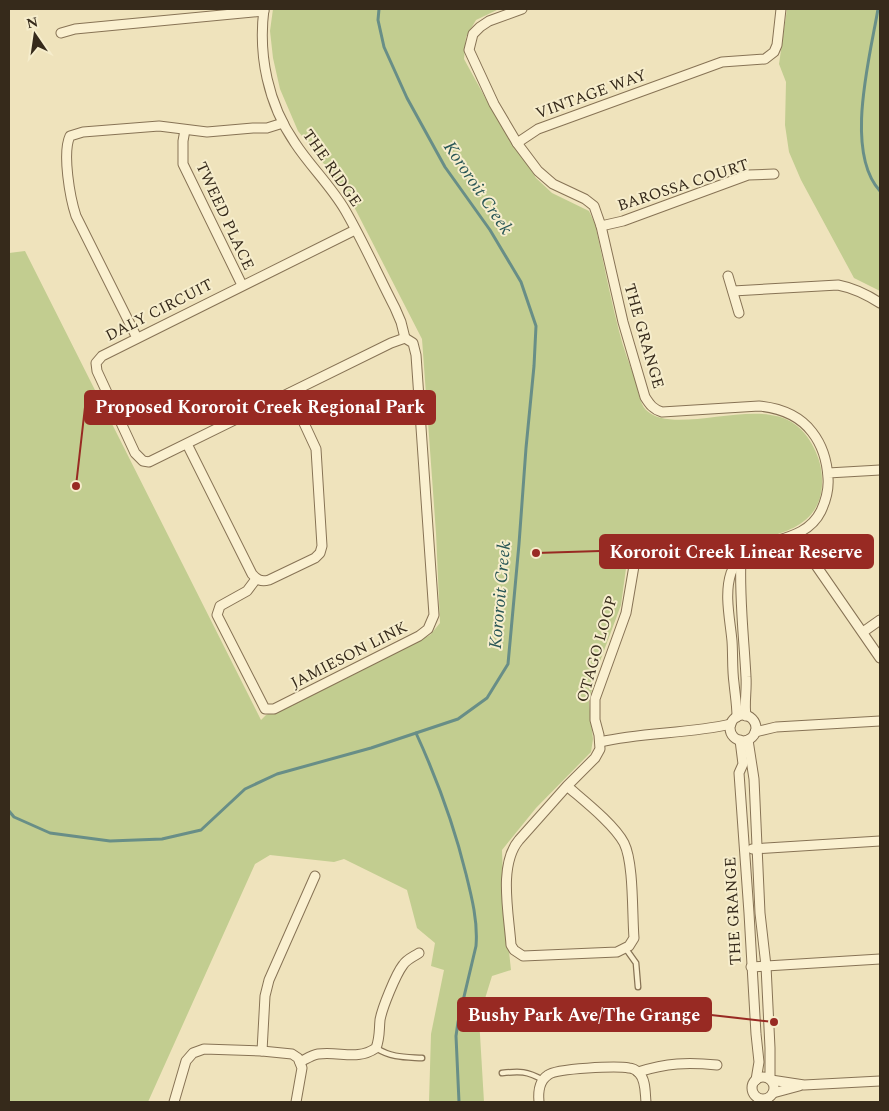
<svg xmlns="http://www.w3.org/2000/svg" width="889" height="1111" font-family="Spectral,serif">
	<rect width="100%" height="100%" fill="#efe3bc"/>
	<g fill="#c2cd90">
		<path d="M273,9H499L476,20L466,37L464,59L487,101L536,178L552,193L589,211L595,224C603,260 610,296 619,331C623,348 630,365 636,382C638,390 640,404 646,410C674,437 755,397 793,423C810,434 822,459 822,479C825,549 725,541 678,541C665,542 653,544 640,545L627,561L621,605L596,672L589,702L593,739L591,752L536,808L502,850L504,905L511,970L492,976L479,1018L484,1102H429L431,1034L444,970L431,966L435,943L417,928L407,890L344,859L334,862L270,855L255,864L148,1102H9V253L25,251L261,720L266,715L347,678L430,635L440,623L436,533L422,339L347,193L298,131L280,89L273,58L270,31Z"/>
		<polygon points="787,9 880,9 880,291 854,278 801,180 789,152 785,125 786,82 779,64"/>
	</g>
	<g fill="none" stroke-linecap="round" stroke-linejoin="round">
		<g stroke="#688e87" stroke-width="3">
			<path d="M878,9C870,57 844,152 880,191"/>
			<path d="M416,733C437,779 454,825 466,874C472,898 478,922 476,946L458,1022L456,1036L459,1102"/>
			<polyline points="9,811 14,817 50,833 110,841 162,839 201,830 245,789 277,774 371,748 458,719 487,698 508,664 519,544 526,448 534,366 536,326 521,282 490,230 445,167 407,98 384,47 378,20 379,9"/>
		</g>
		<g stroke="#877355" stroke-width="7">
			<g id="lane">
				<polyline points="626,949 636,963 638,987"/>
				<path d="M376,1048C392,1058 405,1057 422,1058"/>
				<path d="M502,1073C520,1071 527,1071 543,1080"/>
			</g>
		</g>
		<g stroke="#877355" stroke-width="11">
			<g id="street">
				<path d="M264,9C258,55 268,104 295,143C310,166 331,186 345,210C363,241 378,275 395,308L401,322L405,338"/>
				<path d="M522,9L489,21L480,27L473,34L469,50L494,104L517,143L538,171L553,184L585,199L594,206L601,226L623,322L645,397C650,405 653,409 662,412L759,406C779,408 799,415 812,432C823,446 827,460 828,478C829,490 826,500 821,511C802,550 745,533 731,573C724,594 730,619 732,641C733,655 732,669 734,683C735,694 737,705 737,717"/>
				<polyline points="61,33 75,29 264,11"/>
				<polyline points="185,130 183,141 183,164 242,285"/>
				<polyline points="517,143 538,129 722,62 765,59 774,52 777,45 781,9"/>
				<polyline points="601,226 623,221 748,175 774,174"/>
				<polyline points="355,230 102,356 96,363 97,371 135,453 143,461 149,462 391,343 405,338"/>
				<polyline points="728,276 739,313"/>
				<path d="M733,291L838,285C854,288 866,294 880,303"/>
				<path d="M137,338L76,216C70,198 62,153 70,136L83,132L159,126L207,132L253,128H267L283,123"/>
				<path d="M187,444L252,574C257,580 261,582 269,580L315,558L320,553L322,546L316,449L290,393"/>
				<polyline points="828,473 880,470"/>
				<polyline points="795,535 880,658"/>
				<path d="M741,558C739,597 744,638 746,677C747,690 744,703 746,716"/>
				<polyline points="256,579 247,591 220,606 217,615 265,709 274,709 419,636 428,629 434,615 416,355 413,343 405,338"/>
				<polyline points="863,632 880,620"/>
				<circle cx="743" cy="728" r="13"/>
				<polyline points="755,732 776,727 880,721"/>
				<polyline points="740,740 743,764 739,773 749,913 756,1034 759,1062 756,1080"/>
				<polyline points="748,740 754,779 760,913 766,966 770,1048 770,1079"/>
				<path d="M600,742C643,732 688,734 731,724"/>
				<path d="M567,786C583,800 614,824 624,843C634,863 632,915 634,938L629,946L617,952L523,956L514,950L511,945C509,914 498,865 519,840L567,786L595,758L600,749L599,735L595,720V699L626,613L635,560L639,554L651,548L707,545L724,549L741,557"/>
				<polyline points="752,849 880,841"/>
				<polyline points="751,967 880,959"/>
				<polyline points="262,1051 265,996 269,980 315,876"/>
				<path d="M300,1062C306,1059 312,1055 318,1054C340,1051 357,1061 376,1048C380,1038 379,1030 380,1020C382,1008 396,974 403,965C407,959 413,957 419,953"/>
				<path d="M638,1072C667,1063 687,1062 717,1065"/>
				<circle cx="763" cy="1088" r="11"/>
				<polyline points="771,1080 804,1085 880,1081"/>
				<polyline points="773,1093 799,1086"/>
				<polyline points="174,1102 186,1061 193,1053 204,1049 262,1051 292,1054 298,1058 302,1068 296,1102"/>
				<path d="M539,1102C538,1092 539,1081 548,1075C557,1068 617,1066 629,1068C633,1068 636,1070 639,1073C646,1080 645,1093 646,1102"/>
			</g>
		</g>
		<use href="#lane" stroke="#faf0d0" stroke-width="4.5"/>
		<use href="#street" stroke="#faf0d0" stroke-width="9"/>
	</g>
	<g text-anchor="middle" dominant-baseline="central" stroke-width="4" stroke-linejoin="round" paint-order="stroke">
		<g font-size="16" fill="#362a1b" stroke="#f6edcc">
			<text transform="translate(591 94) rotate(-20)">VINTAGE WAY</text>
			<text transform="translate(332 168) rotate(55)">THE RIDGE</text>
			<text transform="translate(683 185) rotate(-18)">BAROSSA COURT</text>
			<text transform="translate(225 216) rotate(65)">TWEED PLACE</text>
			<text transform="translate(159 310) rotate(-27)">DALY CIRCUIT</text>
			<text transform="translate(644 336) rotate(74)">THE GRANGE</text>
			<text transform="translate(597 649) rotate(-74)">OTAGO LOOP</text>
			<text transform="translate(349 655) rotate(-27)">JAMIESON LINK</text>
			<text transform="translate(733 911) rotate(-93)">THE GRANGE</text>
		</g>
		<g font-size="18" font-style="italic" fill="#295656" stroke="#f6edcc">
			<text transform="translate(478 188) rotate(56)">Kororoit Creek</text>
			<text transform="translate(500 595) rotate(-85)">Kororoit Creek</text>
		</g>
	</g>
	<path fill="none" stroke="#982a23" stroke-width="2" d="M76 486L85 407M536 553L600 551M774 1022L711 1015"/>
	<g fill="#982a23" stroke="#f6edcc" stroke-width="2">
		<circle cx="76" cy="486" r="5"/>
		<circle cx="536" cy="553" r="5"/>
		<circle cx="774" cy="1022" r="5"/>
	</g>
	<g fill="#982a23" stroke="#982a23" stroke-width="2">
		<rect x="85" y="391" width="350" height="33" rx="5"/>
		<rect x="600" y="535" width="273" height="33" rx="5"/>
		<rect x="458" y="998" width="253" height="33" rx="5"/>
	</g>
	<g font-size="18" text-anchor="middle" font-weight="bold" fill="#fff">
		<text x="260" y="413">Proposed Kororoit Creek Regional Park</text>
		<text x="736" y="558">Kororoit Creek Linear Reserve</text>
		<text x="584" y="1021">Bushy Park Ave/The Grange</text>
	</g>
	<rect width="889" height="1111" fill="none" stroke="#362a1b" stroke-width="20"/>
	<g transform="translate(35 35) rotate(347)" stroke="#f6edcc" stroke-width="4" paint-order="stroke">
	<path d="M0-4L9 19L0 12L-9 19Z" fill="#362a1b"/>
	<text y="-8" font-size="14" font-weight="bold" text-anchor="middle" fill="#362a1b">N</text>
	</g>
</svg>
